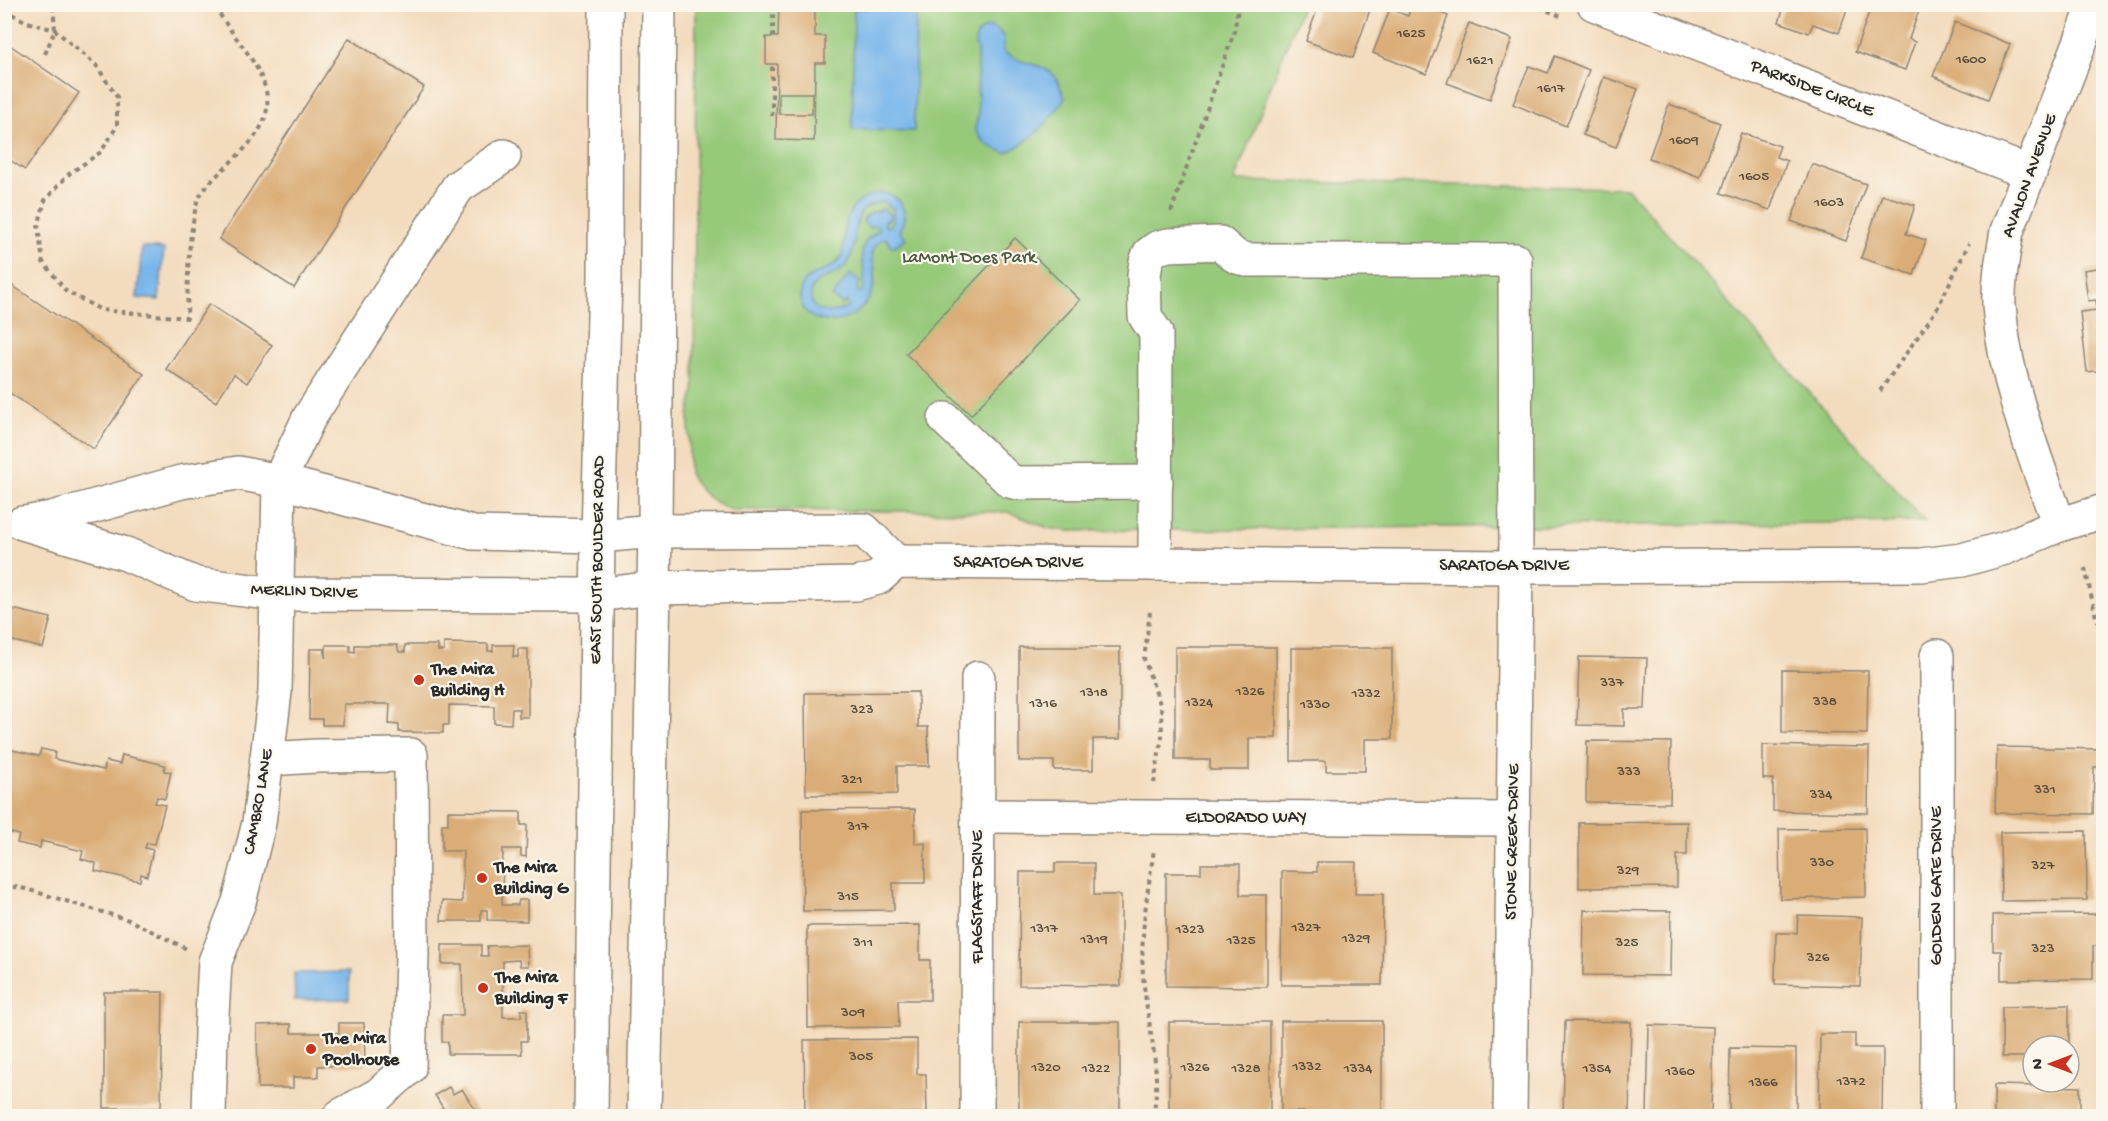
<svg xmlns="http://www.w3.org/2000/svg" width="2108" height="1121" font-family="'Gochi Hand',sans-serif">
	<rect width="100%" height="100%" fill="#fbf7ec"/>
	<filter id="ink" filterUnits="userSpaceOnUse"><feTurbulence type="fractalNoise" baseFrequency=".0167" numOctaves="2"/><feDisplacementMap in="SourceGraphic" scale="12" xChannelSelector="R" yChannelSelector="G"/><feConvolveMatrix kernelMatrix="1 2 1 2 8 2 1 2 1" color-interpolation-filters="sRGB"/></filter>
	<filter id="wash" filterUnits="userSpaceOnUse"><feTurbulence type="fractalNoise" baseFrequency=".008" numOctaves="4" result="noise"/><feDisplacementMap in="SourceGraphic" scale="24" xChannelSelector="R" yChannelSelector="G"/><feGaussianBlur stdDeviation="1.35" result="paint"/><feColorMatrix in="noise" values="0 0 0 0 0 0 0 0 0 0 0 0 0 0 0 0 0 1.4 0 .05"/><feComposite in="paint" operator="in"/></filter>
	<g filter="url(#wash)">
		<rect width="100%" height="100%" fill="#f3dcbe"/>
		<path fill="#96c97a" stroke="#607a52" stroke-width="1.5" d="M1303,4L1234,181L1627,188L1925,522L1066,531L1048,528L1008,512L732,510C713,503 698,492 689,473V415L694,391L696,5Z"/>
		<g fill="#78b6eb" stroke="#52708b" stroke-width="1.5" fill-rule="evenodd">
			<polygon points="854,8 916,9 914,131 852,130"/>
			<path d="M991,27C1003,31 1006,40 1003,51C1031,73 1050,53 1065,98C1049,123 1033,140 1006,153C992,148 980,143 975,128L978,116L977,51C972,39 978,28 991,27Z"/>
			<path d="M879,193C901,193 911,212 899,231L906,238L897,245L891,247L886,238C880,240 876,243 873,250C871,257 875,265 875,272C876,296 860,318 836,321C824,322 815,321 806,312C802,307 800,302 800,296C799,270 831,275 841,257C844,250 844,243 844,235C844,212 858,198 879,193ZM883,202L893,209V221L890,226L886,227L884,222L889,219L890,215L884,209L871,213L864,218V223L869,227L877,226L879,229C875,234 868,237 865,243C857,258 869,275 862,292H858L857,288L860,282L850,274L832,297L843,305L847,301L849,307C830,315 806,316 812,288C822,274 839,278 849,261C862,238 845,206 883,202Z"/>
			<polygon points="142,247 164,249 159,300 137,298"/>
			<polygon points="349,972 349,999 295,1000 294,973"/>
		</g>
		<g id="blocks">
			<g fill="#daad77" fill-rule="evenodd">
				<path d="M779,4H815V36H825V63H815L814,141L776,140L777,64H766V37H778ZM779,93H812V114H779Z"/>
				<polygon points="1319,4 1372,4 1353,58 1306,41"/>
				<polygon points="1412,4 1419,4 1448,16 1426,74 1373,53 1390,9 1408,16"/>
				<polygon points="1785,4 1849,4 1839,33 1813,24 1809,33 1779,22"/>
				<polygon points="1872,4 1921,5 1909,39 1915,42 1905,70 1855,52"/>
				<polygon points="1955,22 2010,44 1988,99 1933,76"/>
				<polygon points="1469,23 1512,39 1490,99 1447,83"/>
				<polygon points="349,38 424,87 294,288 219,239"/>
				<polygon points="4,41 79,93 25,170 4,156"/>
				<polygon points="1555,56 1589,70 1566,126 1513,104 1529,66 1548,73"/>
				<polygon points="1604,77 1638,89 1616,147 1583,135"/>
				<polygon points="1669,104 1720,123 1700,177 1649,158"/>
				<polygon points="1741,133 1780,146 1776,157 1787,161 1770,210 1721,193"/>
				<polygon points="1812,164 1866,184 1846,241 1791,221"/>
				<polygon points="1882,195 1915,205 1906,234 1926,240 1914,275 1861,258"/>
				<polygon points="1015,238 1080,300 971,415 906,354"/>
				<polygon points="2104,267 2104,370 2087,372 2080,312 2097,310 2096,300 2088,301 2084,270"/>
				<polygon points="4,280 144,374 94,449 4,389"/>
				<polygon points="209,304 272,345 247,383 234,374 216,402 166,369"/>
				<polygon points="4,607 51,618 43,648 4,639"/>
				<polygon points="444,643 488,644 488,651 493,651 493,645 514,645 513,657 518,657 518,649 528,649 528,717 519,717 519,709 512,709 511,724 494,723 494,706 449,705 449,725 443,725 443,733 399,732 399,725 389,724 390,704 344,704 343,725 322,725 322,719 309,719 310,649 325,649 325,657 326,657 326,645 350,645 350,651 355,652 355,645 397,645 399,652 405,652 405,645 438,645 438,651 444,651"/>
				<polygon points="1019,647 1120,647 1120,739 1093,739 1093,770 1054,770 1054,761 1019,761"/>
				<polygon points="1175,647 1276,647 1276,738 1249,738 1249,770 1210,770 1210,760 1175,760"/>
				<polygon points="1291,648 1392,648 1392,739 1365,739 1365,771 1326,771 1326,761 1291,761"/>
				<polygon points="1579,657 1647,658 1645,709 1624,709 1624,726 1577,725"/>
				<polygon points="1782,670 1868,671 1867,734 1782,733"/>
				<polygon points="918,692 918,727 928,727 929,766 897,766 897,794 806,795 805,693"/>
				<polygon points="1587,741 1671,742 1670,803 1586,802"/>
				<polygon points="1763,745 1869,747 1868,813 1773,811 1773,779 1763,779"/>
				<polygon points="1997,747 2103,749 2103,767 2094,767 2093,814 1995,813"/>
				<polygon points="4,748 39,756 41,749 55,752 54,759 104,770 106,761 120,764 122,755 165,765 164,771 171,772 165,799 157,797 155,803 165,805 155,844 147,843 145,848 153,850 147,876 141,874 140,881 95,871 96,863 81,859 83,851 41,841 40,848 17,843 19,835 4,831"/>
				<polygon points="915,809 915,844 925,843 925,883 893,883 894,910 803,911 802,810"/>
				<polygon points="448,811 521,812 521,825 527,825 526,857 521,856 521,849 503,849 502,905 518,905 519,900 527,900 527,921 487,920 487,910 481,910 481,921 441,921 442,901 462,902 463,851 442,851 442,824 448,824"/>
				<polygon points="1687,822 1687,855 1677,855 1677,887 1579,888 1579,823"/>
				<polygon points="1865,828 1866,897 1780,899 1779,829"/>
				<polygon points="2086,831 2087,900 2001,901 2000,832"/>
				<polygon points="1317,862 1356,862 1355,894 1383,894 1382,985 1281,985 1282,871 1317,872"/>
				<polygon points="1055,863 1094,863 1094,895 1121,895 1121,986 1019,985 1020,872 1055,872"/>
				<polygon points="1201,864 1240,864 1240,895 1267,895 1267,987 1166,986 1166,873 1201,873"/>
				<polygon points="1584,910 1671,911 1670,976 1583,975"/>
				<polygon points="2104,914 2104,946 2093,946 2093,979 2001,980 2001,951 1993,951 1993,915"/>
				<polygon points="1798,915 1862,917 1860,986 1775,984 1776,933 1797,933"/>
				<polygon points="920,925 920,960 930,960 930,1000 898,1000 899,1027 808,1028 807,926"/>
				<polygon points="442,945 481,945 481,956 488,956 487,946 527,945 528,966 520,966 519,960 503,961 503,1017 521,1017 521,1010 527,1010 527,1041 521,1041 522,1054 448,1054 448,1042 442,1042 442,1015 463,1015 462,964 442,964"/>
				<polygon points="104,992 163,992 161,1108 104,1108"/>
				<polygon points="2069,1005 2069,1046 2033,1046 2033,1057 2002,1057 2002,1007"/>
				<polygon points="1281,1021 1382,1021 1382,1116 1308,1116 1308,1112 1281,1112"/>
				<polygon points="1565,1021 1631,1022 1629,1116 1563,1116"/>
				<polygon points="1019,1022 1120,1022 1120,1116 1047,1116 1047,1114 1019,1114"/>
				<polygon points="1169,1022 1270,1022 1270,1116 1196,1116 1196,1114 1169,1114"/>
				<polygon points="339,1023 364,1023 365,1065 318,1066 318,1077 293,1077 293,1088 258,1088 257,1025 291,1024 291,1033 339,1033"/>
				<polygon points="1649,1025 1713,1027 1711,1116 1647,1116"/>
				<polygon points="1820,1034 1855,1034 1855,1048 1883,1048 1882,1116 1819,1116"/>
				<polygon points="917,1039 917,1074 926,1074 927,1113 896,1113 896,1116 805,1116 804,1040"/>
				<polygon points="1730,1048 1796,1049 1796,1116 1729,1116"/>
				<polygon points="1994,1085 2080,1087 2080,1116 1994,1116"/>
				<polygon points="449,1087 453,1094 462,1089 479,1116 429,1116 443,1108 435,1095"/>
			</g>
		</g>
	</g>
	<g filter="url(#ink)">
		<use href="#blocks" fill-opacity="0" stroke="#8f8474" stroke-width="1.5"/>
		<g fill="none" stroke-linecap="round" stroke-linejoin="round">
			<g stroke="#8f8474" stroke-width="36">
				<g id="minor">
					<polyline points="1594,4 2030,173"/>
					<polyline points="945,419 1010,481 1018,483 1156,482"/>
					<polyline points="22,523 126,554 196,584 277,594 597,595 653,588 856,584 878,578 896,562 1516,567 1921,565 1962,560 2005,548 2059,525 2104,511"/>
					<polyline points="25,523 52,518 181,482 238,473 279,481 473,533 598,536 655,531 864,530 896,562"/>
					<path d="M2059,525C2034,454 2004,380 1999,304C1998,280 2003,255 2007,231L2095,4"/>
					<polyline points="1155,564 1156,333 1145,316 1144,275 1146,262 1149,254 1157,248 1168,245 1220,243 1235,256 1247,260 1515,260 1516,567 1510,1116"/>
					<polyline points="267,759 317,756 411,755 412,955 409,1068 378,1095 340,1116"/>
					<polyline points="978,816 1513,819"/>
					<polyline points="209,1116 211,1032 215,962 239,902 259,823 275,692 279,481 309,418 458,187 504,156"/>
					<polyline points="977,1116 978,678"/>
					<polyline points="1937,1116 1937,656"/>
				</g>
			</g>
			<g stroke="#8f8474" stroke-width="36">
				<g id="major">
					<polyline points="591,1116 598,536 605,277 606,4"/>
					<polyline points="644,1116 655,531 659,4"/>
				</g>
			</g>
			<g stroke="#8f8474" stroke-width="4" stroke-dasharray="4.5 4.5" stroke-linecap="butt">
				<polyline points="1531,4 1563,17"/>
				<path d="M4,10L27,22L55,30L96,65L117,97V126L101,152L69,174L45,200L38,227L43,262L66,291L101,310L187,318C188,284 187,250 194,217C195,211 196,204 198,199C218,163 277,139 266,91C258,58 229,34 214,4"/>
				<polyline points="773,37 773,4"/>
				<polyline points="45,54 55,30 53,4"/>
				<polyline points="772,116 772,64"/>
				<polyline points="1171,212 1234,32 1239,4"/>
				<polyline points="1880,391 1937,309 1969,243"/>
				<polyline points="2085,568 2096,617 2104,635"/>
				<polyline points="1150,612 1144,659 1161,707 1162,736 1154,783"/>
				<polyline points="4,885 26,889 129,920 187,949"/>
				<path d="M1153,1116C1163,1069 1146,1022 1143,974C1140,932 1148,891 1154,849"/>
			</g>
			<use href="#minor" stroke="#fff" stroke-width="33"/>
			<use href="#major" stroke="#fff" stroke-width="33"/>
		</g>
	</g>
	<g fill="#c8321e" stroke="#fbf7ec" stroke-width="2">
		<circle cx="419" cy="680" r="6"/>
		<circle cx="482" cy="878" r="6"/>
		<circle cx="483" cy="988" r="6"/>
		<circle cx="311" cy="1049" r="6"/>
	</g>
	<g text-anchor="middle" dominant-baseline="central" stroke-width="4.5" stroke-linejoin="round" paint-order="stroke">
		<g font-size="15" fill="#574c3e">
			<text x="1411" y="34">1625</text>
			<text x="1971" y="60">1600</text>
			<text x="1480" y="61">1621</text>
			<text x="1551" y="89">1617</text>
			<text x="1684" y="141">1609</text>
			<text x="1754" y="177">1605</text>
			<text x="1829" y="203">1603</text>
			<text x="1612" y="683">337</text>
			<text x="1250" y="692">1326</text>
			<text x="1094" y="693">1318</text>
			<text x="1366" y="694">1332</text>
			<text x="1825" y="702">338</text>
			<text x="1199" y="703">1324</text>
			<text x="1043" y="704">1316</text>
			<text x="1315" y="705">1330</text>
			<text x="862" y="710">323</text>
			<text x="1629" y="772">333</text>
			<text x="852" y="780">321</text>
			<text x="2045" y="790">331</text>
			<text x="1821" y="795">334</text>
			<text x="858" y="827">317</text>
			<text x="1822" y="863">330</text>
			<text x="2043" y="866">327</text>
			<text x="1628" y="871">329</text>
			<text x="848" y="897">315</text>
			<text x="1306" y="928">1327</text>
			<text x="1044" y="929">1317</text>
			<text x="1190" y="930">1323</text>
			<text x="1356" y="939">1329</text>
			<text x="1094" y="940">1319</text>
			<text x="1241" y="941">1325</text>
			<text x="863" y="943">311</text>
			<text x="1627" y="943">325</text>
			<text x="2043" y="949">323</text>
			<text x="1818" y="958">326</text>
			<text x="853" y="1013">309</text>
			<text x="861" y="1057">305</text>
			<text x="1307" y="1067">1332</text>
			<text x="1046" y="1068">1320</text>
			<text x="1195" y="1068">1326</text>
			<text x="1096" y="1069">1322</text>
			<text x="1246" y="1069">1328</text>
			<text x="1358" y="1069">1334</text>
			<text x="1597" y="1069">1354</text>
			<text x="1680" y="1072">1360</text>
			<text x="1851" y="1082">1372</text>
			<text x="1763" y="1083">1366</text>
		</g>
		<g font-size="18" fill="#2b2b2b" stroke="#fbf7ec">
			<text transform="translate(1812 89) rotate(21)">PARKSIDE CIRCLE</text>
			<text transform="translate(2030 176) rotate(-70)">AVALON AVENUE</text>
			<text transform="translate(598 560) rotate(-89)">EAST SOUTH BOULDER ROAD</text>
			<text x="1018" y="563">SARATOGA DRIVE</text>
			<text x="1504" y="566">SARATOGA DRIVE</text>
			<text transform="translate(304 592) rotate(2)">MERLIN DRIVE</text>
			<text transform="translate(259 802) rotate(-80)">CAMBRO LANE</text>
			<text x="1246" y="818">ELDORADO WAY</text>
			<text transform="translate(1513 842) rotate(-89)">STONE CREEK DRIVE</text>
			<text transform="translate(1937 886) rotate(-90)">GOLDEN GATE DRIVE</text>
			<text transform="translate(978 897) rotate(-90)">FLAGSTAFF DRIVE</text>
		</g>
		<g font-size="18" fill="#4b5a43" stroke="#fbf7ec">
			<text x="969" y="258">LaMont Does Park</text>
		</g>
		<g font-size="18" font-weight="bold" fill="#2b2b2b" stroke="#fbf7ec" text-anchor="start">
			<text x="431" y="670">The Mira<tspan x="431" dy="21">Building H</tspan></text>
			<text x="494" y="868">The Mira<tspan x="494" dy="21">Building G</tspan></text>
			<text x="495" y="978">The Mira<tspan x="495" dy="21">Building F</tspan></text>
			<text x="323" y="1039">The Mira<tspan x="323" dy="21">Poolhouse</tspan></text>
		</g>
	</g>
	<rect width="2108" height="1121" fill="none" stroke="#fbf7ec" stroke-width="24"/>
	<g transform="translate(2051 1064) rotate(270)"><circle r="28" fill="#fbf7ec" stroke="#a8a59f" stroke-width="1.5"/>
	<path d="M0-4.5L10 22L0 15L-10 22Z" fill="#c8321e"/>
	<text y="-9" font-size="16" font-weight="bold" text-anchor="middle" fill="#2b2b2b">N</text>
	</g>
</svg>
